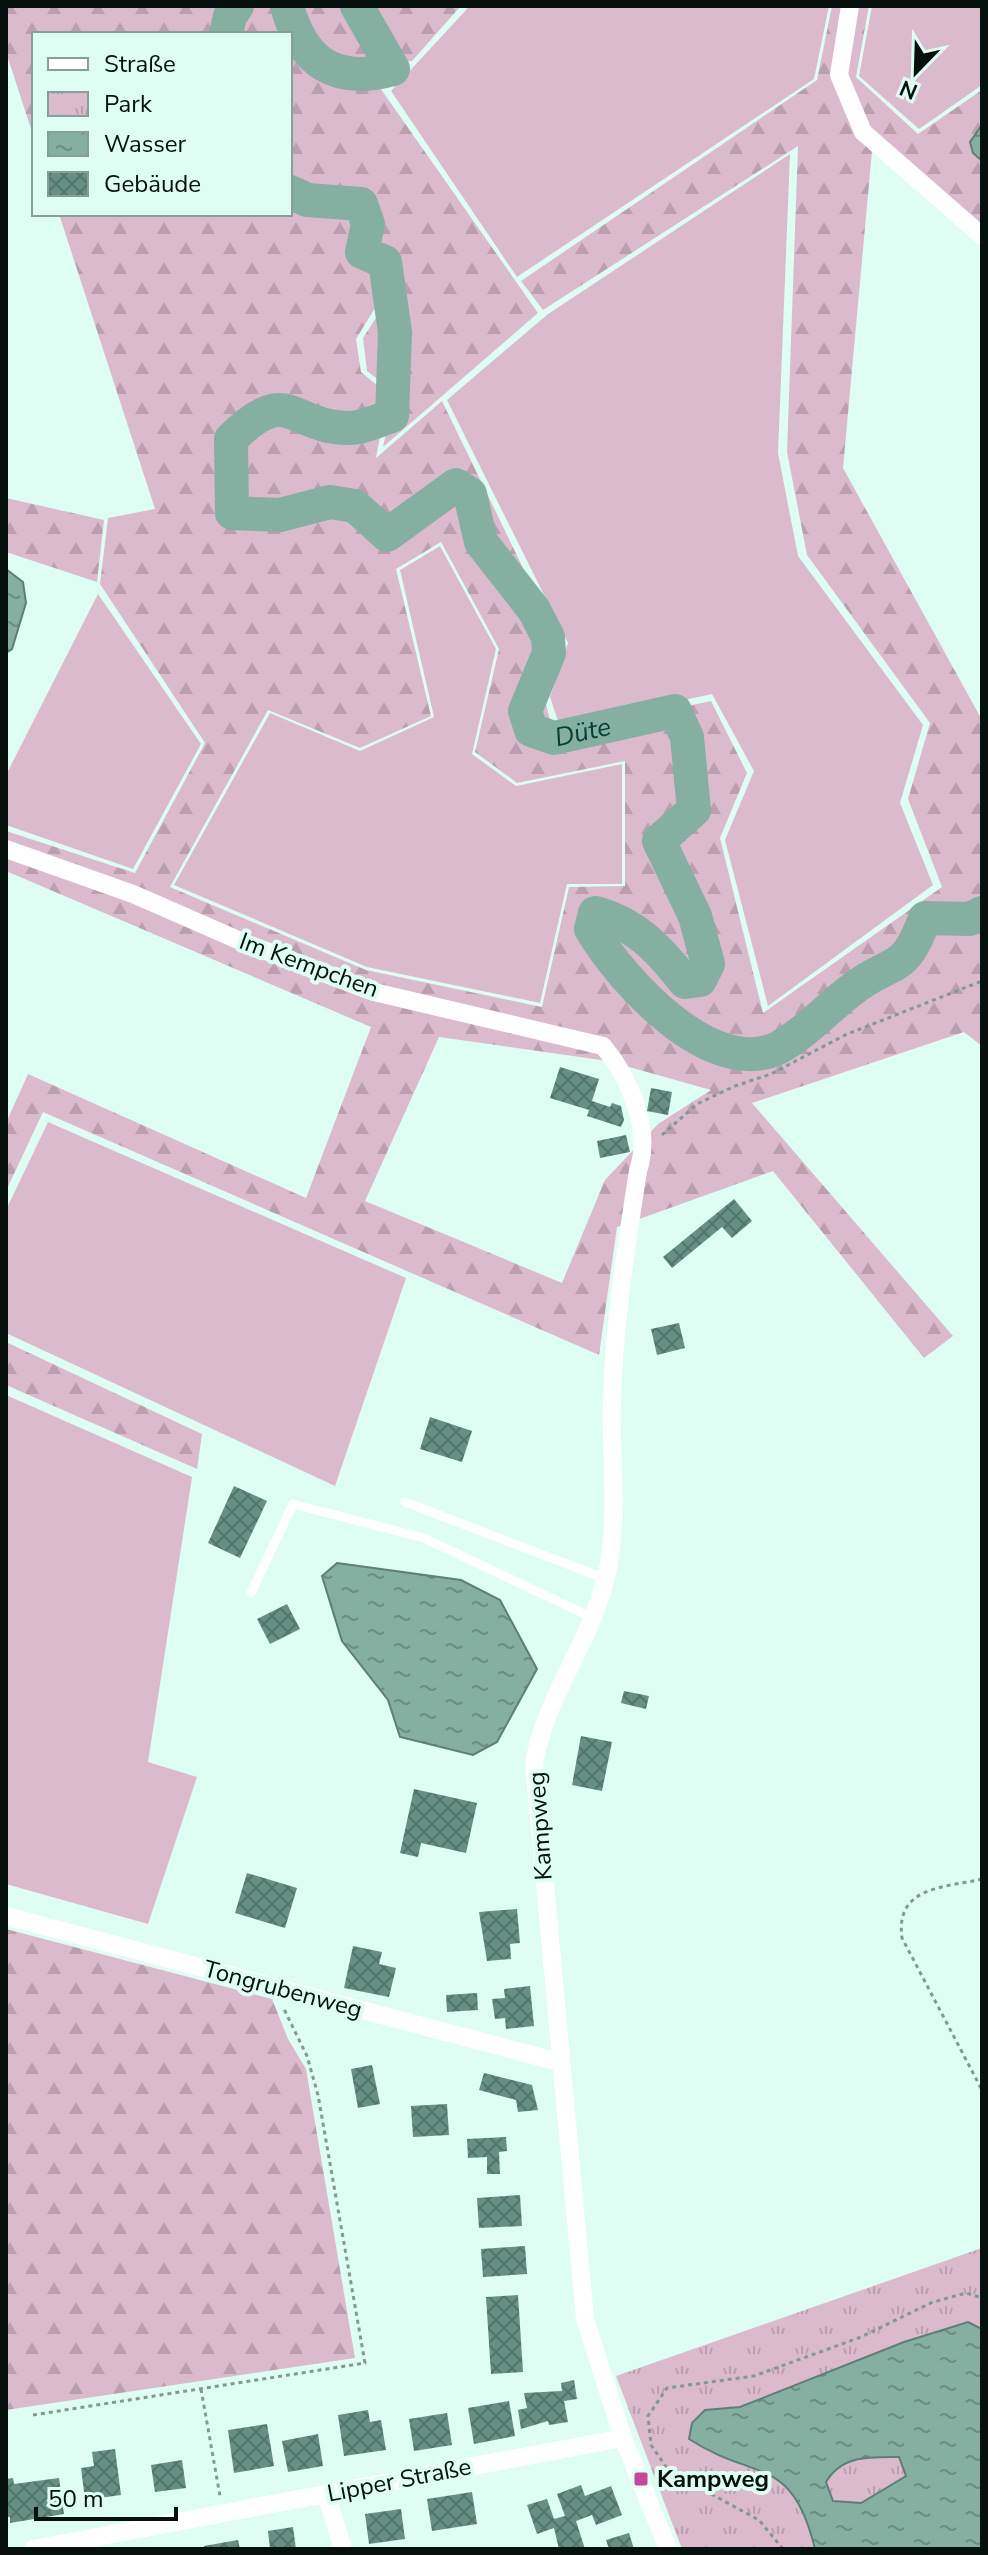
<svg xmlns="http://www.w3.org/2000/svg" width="988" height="2555" font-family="'Nunito Sans',sans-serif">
	<defs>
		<pattern id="forest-firs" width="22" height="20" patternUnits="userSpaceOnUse" patternTransform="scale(2)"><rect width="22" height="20" fill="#dcbacd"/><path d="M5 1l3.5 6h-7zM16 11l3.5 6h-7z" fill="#bb9faf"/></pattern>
		<pattern id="park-tufts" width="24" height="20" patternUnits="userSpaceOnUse" patternTransform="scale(2)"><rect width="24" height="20" fill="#dcbacd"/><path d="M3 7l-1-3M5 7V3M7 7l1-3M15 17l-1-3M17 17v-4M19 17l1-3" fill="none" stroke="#bb9faf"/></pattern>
		<pattern id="water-ripples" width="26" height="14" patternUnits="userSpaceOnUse" patternTransform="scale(2)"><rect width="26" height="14" fill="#84afa1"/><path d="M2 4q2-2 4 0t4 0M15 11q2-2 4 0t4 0" fill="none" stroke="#6a8d82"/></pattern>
		<pattern id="building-cross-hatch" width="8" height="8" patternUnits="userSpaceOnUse" patternTransform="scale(2)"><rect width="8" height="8" fill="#679084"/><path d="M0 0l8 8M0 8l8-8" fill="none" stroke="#53746a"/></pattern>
	</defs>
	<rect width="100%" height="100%" fill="#defef3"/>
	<g fill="#dcbacd">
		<polygon points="465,6 829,6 814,79 517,277 391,91 467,9"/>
		<polygon points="872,6 982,6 982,85 919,129 859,76"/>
		<polygon points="790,154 778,453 798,556 923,725 900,803 933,885 768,1006 725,840 754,771 712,694 560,727 550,697 568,643 447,400 548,314"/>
		<polygon points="440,546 496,649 472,754 516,786 622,764 622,884 567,884 540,1003 367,967 174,885 270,713 360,751 434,717 400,570"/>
		<polygon points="98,594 201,744 133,869 6,825 6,775"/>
		<polygon points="48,1122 406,1278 335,1486 6,1333 6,1210"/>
		<polygon points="6,1395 192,1477 148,1762 197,1777 148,1924 6,1884"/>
	</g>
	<g fill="url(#forest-firs)" fill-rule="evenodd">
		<polygon points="6,6 234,6 225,34 34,34 34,138 6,52"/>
		<polygon points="239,6 274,6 289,34 228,34"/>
		<polygon points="281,6 458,6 459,8 412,61 352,72 332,65 286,24"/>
		<path d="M832,6H869L856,77L918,134L982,90V230L873,140L843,468L982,720V1046L964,1032L752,1103L953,1336L924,1358L773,1171L617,1227L599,1355L43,1112L6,1191V1123L28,1074L306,1198L371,1027L6,871V831L135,873L205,743L100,584L108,518L155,509L59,214H290V189L351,196L366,209L358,224L365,250L384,259L390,272L380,300L356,339L361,372L388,394L376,458L442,401L560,644L544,697L554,735L711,701L747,773L720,838L763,1013L942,887L908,799L930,723L807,555L787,452L798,146L543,310L521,281L817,80ZM441,542L499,649L475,752L517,783L625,761V886L569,887L542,1007L366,970L170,887L268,710L360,748L431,716L396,569ZM439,1037L608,1061L711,1090L658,1124L605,1180L562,1283L365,1201Z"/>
		<path d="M290,36C312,63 336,83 372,80L378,85L538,313L383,447L395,393L367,371L363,338L392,293L395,271L386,257L370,250L364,227L371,209L353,191L290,185Z"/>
		<polygon points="6,498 104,520 97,582 6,552"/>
		<polygon points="6,1342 202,1434 197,1469 6,1385"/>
		<polygon points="6,1929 272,1999 288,2039 306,2069 355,2358 6,2410"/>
	</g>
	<polygon fill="url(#park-tufts)" points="982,2248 982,2549 682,2549 616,2376"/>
	<g fill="url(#water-ripples)" stroke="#5e7f75" stroke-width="2" fill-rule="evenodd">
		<polygon points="982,125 982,161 973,153 970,142"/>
		<polygon points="6,569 23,582 26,603 12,649 6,653"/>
		<polygon points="337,1563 461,1580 500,1600 537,1669 497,1742 473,1755 400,1737 388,1700 342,1641 322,1576"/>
		<path d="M968,2322L982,2329V2549H815C792,2454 755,2482 689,2439L692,2423L705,2410L740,2407L904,2342ZM899,2457L906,2476L861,2503L833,2501L826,2482C842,2455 869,2457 899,2457Z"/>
	</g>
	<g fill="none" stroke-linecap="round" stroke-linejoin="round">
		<g stroke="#84afa1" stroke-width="34">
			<path d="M287,6C302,62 335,85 393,69L357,6"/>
			<polyline points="226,34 230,16 237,6"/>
			<path id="s1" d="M290,192L307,200L361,204L368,224L362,252L385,262L395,332L392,416C379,420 363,428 350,428C289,428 290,381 231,439L232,513L280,515L330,502L355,506L387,535L456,485L470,494L481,542L534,610L548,637L549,653L525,711L531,730L554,738L675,711L687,737L694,810L659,841L695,916L708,964L700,980L685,982C659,949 636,924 595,913L591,929C621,980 711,1080 778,1048C803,1035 828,1008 850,991C892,957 903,978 925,918L970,919L982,913"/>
		</g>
	</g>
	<g fill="url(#building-cross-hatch)">
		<polygon points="560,1067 599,1079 592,1101 610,1107 612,1103 621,1106 624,1120 621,1127 587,1116 589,1110 550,1098"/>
		<polygon points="651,1088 672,1092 668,1115 647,1111"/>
		<polygon points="626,1135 630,1152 600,1158 597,1141"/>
		<polygon points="734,1199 752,1221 732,1238 722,1227 672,1268 663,1257"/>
		<polygon points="679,1323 685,1348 657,1355 651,1329"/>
		<polygon points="430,1417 472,1431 462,1462 420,1449"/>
		<polygon points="234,1486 267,1501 240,1558 208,1543"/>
		<polygon points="287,1604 300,1629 270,1644 257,1619"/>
		<polygon points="624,1691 649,1696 646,1709 621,1703"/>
		<polygon points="581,1736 612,1742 602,1791 572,1785"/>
		<polygon points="414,1789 477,1803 466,1853 421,1843 418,1857 400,1853"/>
		<polygon points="247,1873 297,1888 285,1928 235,1913"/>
		<polygon points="517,1909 520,1943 510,1944 511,1959 487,1961 479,1912"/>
		<polygon points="353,1946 382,1952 379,1964 396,1968 389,1997 344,1988"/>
		<polygon points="530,1986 534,2026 506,2029 505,2018 495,2019 492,1999 505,1998 504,1989"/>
		<polygon points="477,1993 478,2010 447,2012 446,1995"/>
		<polygon points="372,2065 380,2104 358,2108 351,2069"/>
		<polygon points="484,2073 532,2085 538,2110 518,2112 516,2100 479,2090"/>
		<polygon points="447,2104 449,2135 413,2137 411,2106"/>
		<polygon points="506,2137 507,2151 499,2152 500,2174 487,2174 487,2157 468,2158 467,2139"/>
		<polygon points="520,2195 522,2226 479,2228 477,2198"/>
		<polygon points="525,2246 527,2274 483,2277 481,2249"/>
		<polygon points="518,2295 523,2372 491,2374 486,2297"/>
		<polygon points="574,2380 577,2399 564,2401 568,2422 549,2425 548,2421 521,2429 518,2410 527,2408 524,2393 562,2391 561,2383"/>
		<polygon points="509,2401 515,2436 474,2444 468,2408"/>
		<polygon points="368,2410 370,2422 381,2420 386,2450 344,2456 338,2415"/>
		<polygon points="447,2413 452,2445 414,2451 409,2419"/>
		<polygon points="267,2424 274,2466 234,2473 228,2430"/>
		<polygon points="318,2434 323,2466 288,2472 282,2441"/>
		<polygon points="115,2449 121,2495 85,2500 81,2468 94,2466 92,2452"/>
		<polygon points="182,2460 186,2488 155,2492 151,2465"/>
		<polygon points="13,2478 14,2484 59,2478 64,2514 10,2523 10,2517 6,2517 6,2479"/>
		<polygon points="581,2485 585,2496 611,2486 622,2515 596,2525 592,2515 576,2521 585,2549 559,2549 554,2528 537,2534 527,2505 547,2499 554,2519 565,2516 557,2494"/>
		<polygon points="472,2492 477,2524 432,2531 427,2499"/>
		<polygon points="401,2509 405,2539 369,2544 365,2514"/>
		<polygon points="293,2527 296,2549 270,2549 268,2531"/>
		<polygon points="629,2533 634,2549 609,2549 606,2540"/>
		<polygon points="238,2540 240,2549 204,2549 204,2546"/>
	</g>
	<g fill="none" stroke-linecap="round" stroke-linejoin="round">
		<g stroke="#829991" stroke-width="3" stroke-dasharray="4 4" stroke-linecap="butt">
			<polyline points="662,1135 697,1104 735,1086 771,1074 845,1035 982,981"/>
			<path d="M982,1879C944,1888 895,1886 902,1938L982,2090"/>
			<polyline points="201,2389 220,2496"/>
			<polyline points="33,2415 365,2363 318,2095 307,2056 283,2007"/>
			<polyline points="783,2549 759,2520 669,2471 651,2445 648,2416 667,2388 754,2376 861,2337 933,2302 966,2293 982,2298"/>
		</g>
		<g stroke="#fff" stroke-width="9">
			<polyline points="405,1502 606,1579"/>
			<polyline points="251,1593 293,1504 424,1538 591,1617"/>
		</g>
		<g stroke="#fff" stroke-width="18">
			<polyline points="850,6 839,75 863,132 982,236"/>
			<path d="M6,849L133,894L245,943L374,992L603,1046C630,1078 652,1130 638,1171C626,1248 614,1323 612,1401C610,1459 620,1520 606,1577C591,1642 545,1697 534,1764L585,2319L623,2438L668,2549"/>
			<polyline points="6,1916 559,2062"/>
			<polyline points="326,2494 343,2549"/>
			<polyline points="33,2549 623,2438"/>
		</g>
	</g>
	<rect fill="#c34898" stroke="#defef3" stroke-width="3" x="633" y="2471" width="16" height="16" rx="4"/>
	<g text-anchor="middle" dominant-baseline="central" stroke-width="8" stroke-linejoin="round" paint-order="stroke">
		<g font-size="24" fill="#06100d" stroke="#defef3">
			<text transform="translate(309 965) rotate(20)">Im Kempchen</text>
			<text transform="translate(540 1826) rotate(-94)">Kampweg</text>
			<text transform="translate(283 1989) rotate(15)">Tongrubenweg</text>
			<text transform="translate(399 2480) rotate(-11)">Lipper Straße</text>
		</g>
		<g font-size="24" font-weight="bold" fill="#06100d" stroke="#defef3" text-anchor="start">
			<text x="657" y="2479">Kampweg</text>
		</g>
		<g font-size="26" font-style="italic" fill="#024235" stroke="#defef3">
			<text stroke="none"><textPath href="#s1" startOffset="1140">Düte</textPath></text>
		</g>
	</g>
	<rect width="988" height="2555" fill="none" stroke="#06100d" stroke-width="16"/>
	<rect x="32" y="32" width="260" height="184" fill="#defef3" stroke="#889f97" stroke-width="2"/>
	<rect x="48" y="58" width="40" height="12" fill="#ffffff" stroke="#889f97" stroke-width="2"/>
	<text x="104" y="72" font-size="24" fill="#06100d">Straße</text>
	<rect x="48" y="92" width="40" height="24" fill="url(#park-tufts)" stroke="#889f97" stroke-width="2"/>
	<text x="104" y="112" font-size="24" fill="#06100d">Park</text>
	<rect x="48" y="132" width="40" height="24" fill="url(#water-ripples)" stroke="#889f97" stroke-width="2"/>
	<text x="104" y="152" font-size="24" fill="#06100d">Wasser</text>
	<rect x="48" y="172" width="40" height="24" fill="url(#building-cross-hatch)" stroke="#889f97" stroke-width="2"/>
	<text x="104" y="192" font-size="24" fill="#06100d">Gebäude</text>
	<g transform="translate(916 72) rotate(203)" stroke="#defef3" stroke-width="6" paint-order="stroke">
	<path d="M0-6L14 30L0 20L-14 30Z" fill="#06100d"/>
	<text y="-12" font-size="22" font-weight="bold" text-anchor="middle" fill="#06100d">N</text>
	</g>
	<path d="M36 2507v12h140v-12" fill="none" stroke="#06100d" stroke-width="4"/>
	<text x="48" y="2507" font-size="24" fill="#06100d" stroke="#defef3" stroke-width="6" paint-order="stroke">50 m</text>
</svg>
